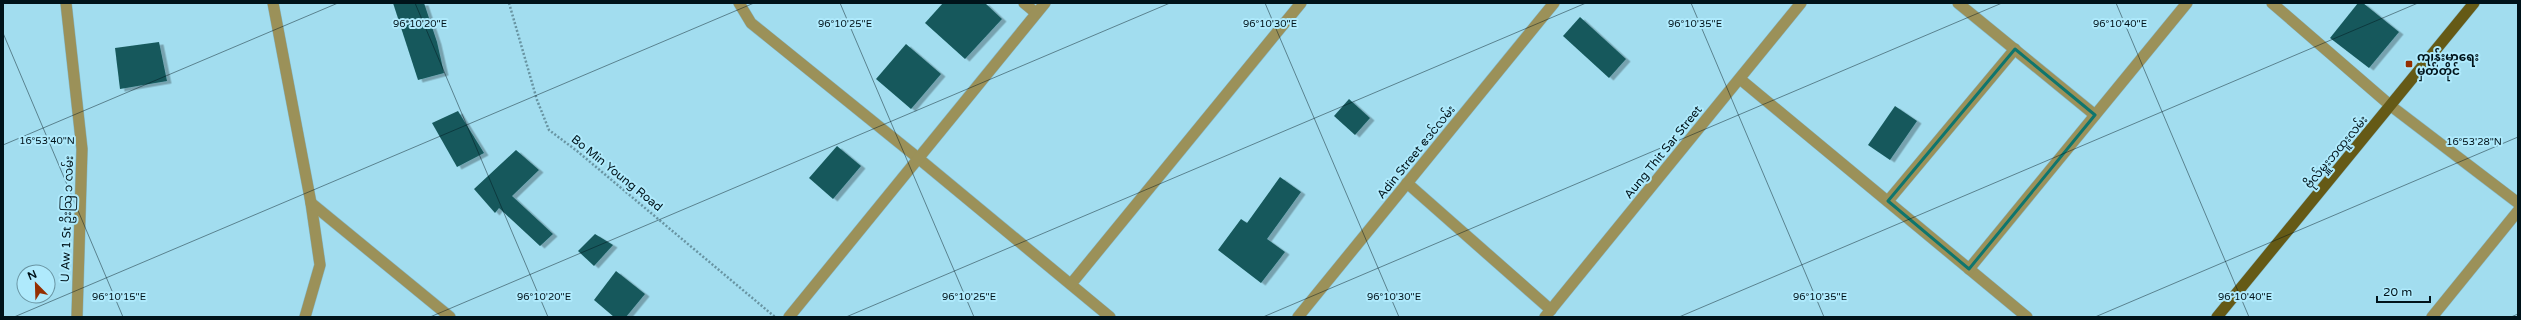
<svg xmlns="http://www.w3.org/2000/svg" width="2521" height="320" font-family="'Varela Round','Noto Sans Myanmar',sans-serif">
	<defs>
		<filter id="shadow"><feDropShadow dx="4.5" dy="2.5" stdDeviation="0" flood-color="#0004"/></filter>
	</defs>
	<rect width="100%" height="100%" fill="#a2ddef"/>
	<g fill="#15595c" filter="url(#shadow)">
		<polygon points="393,3 424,3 437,42 444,73 418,80"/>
		<polygon points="943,3 985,3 1002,19 965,59 925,23"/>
		<polygon points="2358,3 2363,3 2399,32 2369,68 2330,38"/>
		<polygon points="1580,17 1626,59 1609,78 1563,36"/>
		<polygon points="159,42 167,81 120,89 115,48"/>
		<polygon points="906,44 941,74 911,109 876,79"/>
		<polygon points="1349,99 1370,118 1355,135 1334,116"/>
		<polygon points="1895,106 1917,121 1890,160 1868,145"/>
		<polygon points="458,111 484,153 457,167 432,123"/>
		<polygon points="837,146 861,166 833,199 809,178"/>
		<polygon points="516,150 539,170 512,196 553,234 540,246 499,208 495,213 474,189"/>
		<polygon points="1280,177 1301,192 1267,239 1285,252 1261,283 1218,250 1241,219 1247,223"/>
		<polygon points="595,234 613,245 594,266 578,251"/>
		<polygon points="616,271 645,294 626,317 614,317 594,300"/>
	</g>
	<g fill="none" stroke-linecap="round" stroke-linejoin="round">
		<g stroke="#85b9c9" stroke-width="12">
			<g id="minor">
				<polyline points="66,3 82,149 77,317"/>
				<polyline points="273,3 311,203 320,265 305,317"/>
				<polyline points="739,3 751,23 918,158 1110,317"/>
				<polyline points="1024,3 1036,13"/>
				<polyline points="1958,3 2095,115"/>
				<polyline points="2272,3 2391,106 2518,203"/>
				<polyline points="1740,79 2027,317"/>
				<polyline points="1407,183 1551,310"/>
				<polyline points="1888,201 2015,49"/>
				<polyline points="311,203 450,317"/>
				<polyline points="1969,269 2187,3"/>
				<polyline points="1071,284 1301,3"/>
				<polyline points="789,317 1045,3"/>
				<polyline points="1298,317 1554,3"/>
				<polyline points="1545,317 1801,3"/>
				<polyline points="2432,317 2518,211"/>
			</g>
		</g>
		<g stroke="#85b9c9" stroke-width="12">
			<polyline id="primary" points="2217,317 2474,3"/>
		</g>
		<polyline stroke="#6894a2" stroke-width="2.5" stroke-dasharray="2 2" stroke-linecap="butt" points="509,3 537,100 549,130 577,151 775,317"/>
		<use href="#minor" stroke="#9b9159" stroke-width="11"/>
		<use href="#primary" stroke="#655a16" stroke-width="11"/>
	</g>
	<path fill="none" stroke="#0f766e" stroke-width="3" stroke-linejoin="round" d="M2015,49L2095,115L1969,269L1888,201Z"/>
	<path fill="none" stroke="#00131a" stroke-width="1" stroke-opacity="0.45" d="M415,3L548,317M840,3L974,317M1265,3L1399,317M1691,3L1824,317M2116,3L2249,317M3,33L123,317M3,145L338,3M14,317L754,3M430,317L1170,3M846,317L1586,3M1263,317L2002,3M1679,317L2418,3M2095,317L2518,137M2511,317L2518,314"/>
	<rect fill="#952f01" stroke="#afeafc" stroke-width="1.5" x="2405" y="60" width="8" height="8" rx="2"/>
	<g text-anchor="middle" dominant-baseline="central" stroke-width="4" stroke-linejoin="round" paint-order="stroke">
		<g font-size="12" font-weight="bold" fill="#00131a" stroke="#afeafc" text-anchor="start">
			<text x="2417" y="57">ကျန်းမာရေး<tspan x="2417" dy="14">မှတ်တိုင်</tspan></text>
		</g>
		<g font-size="12" fill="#00131a" stroke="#afeafc">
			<text transform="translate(1416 152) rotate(-51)">Adin Street ဧဒင်လမ်း</text>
			<text transform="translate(1663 152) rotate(-51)">Aung Thit Sar Street</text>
			<text transform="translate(2336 152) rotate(-50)">ဗိုလ်မှူးဘထူးလမ်း</text>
			<text transform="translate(617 173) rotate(39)">Bo Min Young Road</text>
			<text transform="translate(67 219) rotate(-88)">U Aw 1 St ဥိးသြ ၁ လမ်း</text>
		</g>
	</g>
	<g font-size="10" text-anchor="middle" fill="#00131a" stroke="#afeafc" stroke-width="4" stroke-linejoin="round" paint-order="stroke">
		<text x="420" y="27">96°10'20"E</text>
		<text x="845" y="27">96°10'25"E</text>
		<text x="1270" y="27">96°10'30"E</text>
		<text x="1695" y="27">96°10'35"E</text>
		<text x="2120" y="27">96°10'40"E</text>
		<text x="47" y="144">16°53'40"N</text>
		<text x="2474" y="145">16°53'28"N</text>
		<text x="119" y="300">96°10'15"E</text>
		<text x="544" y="300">96°10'20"E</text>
		<text x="969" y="300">96°10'25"E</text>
		<text x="1394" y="300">96°10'30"E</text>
		<text x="1820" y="300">96°10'35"E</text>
		<text x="2245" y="300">96°10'40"E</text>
	</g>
	<rect width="2521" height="320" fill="none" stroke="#00131a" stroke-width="8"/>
	<g transform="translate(36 284) rotate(337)"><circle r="19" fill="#afeafc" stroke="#6994a2"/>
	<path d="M0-3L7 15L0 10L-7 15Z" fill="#952f01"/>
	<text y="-6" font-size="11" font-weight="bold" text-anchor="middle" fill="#00131a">N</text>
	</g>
	<path d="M2377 296v6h53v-6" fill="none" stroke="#00131a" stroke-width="2"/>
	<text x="2383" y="296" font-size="12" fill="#00131a" stroke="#afeafc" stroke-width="3" paint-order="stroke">20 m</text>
</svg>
